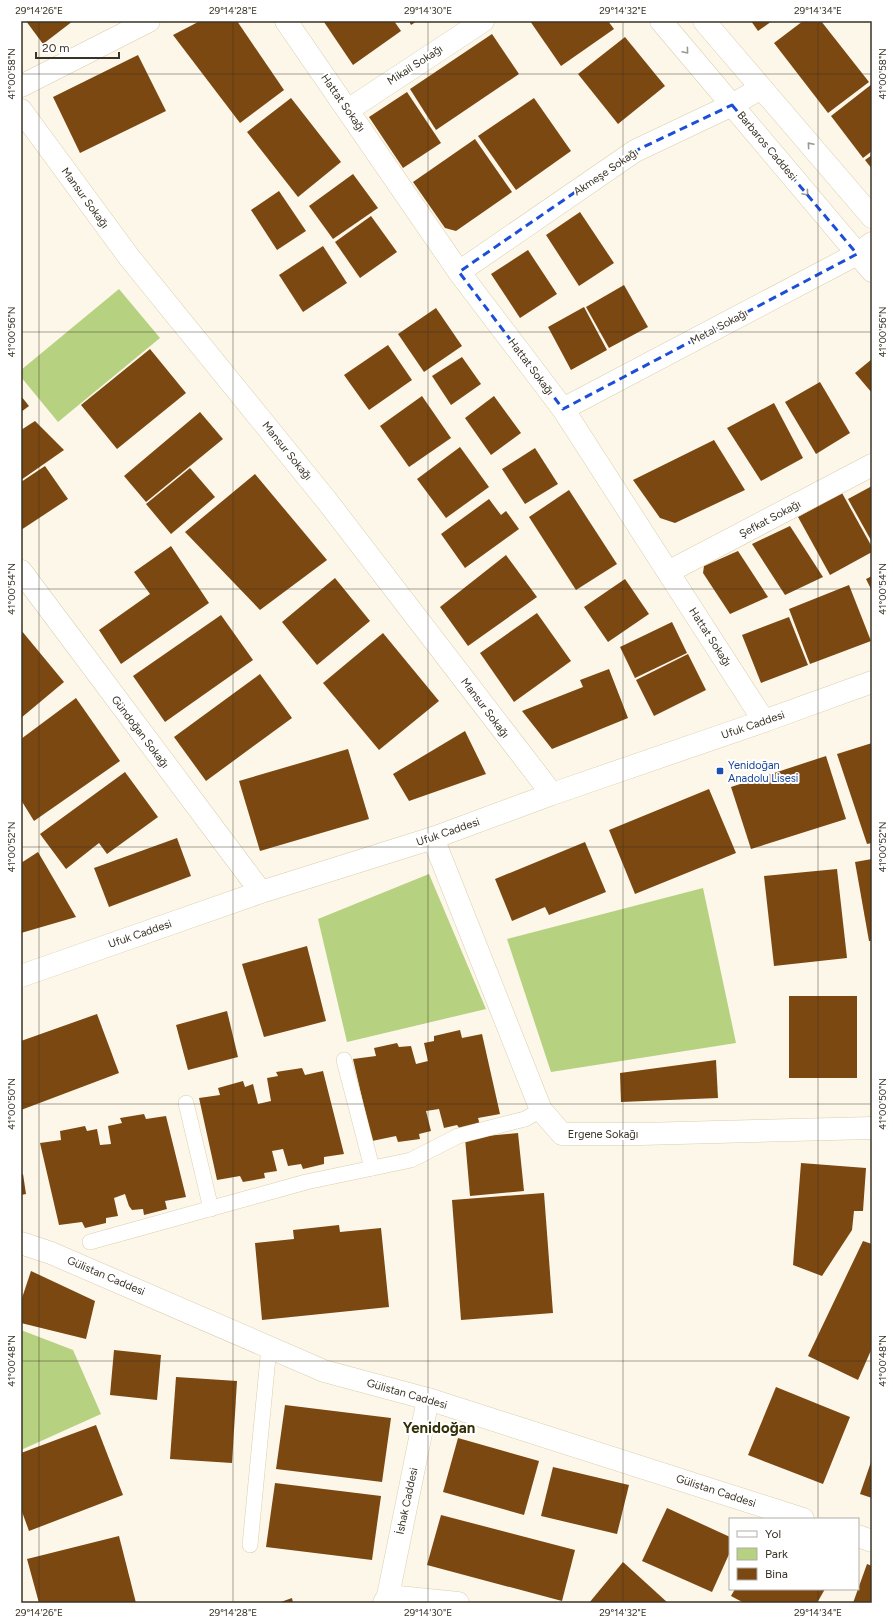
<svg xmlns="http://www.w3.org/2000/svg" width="893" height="1624" font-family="Figtree,sans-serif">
	<rect width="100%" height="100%" fill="#fcf7e9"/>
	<g fill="#b6d17f">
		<polygon points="119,289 160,338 58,422 21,377 21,370"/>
		<polygon points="429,874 486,1009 347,1042 318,919"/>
		<polygon points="703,888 736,1043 551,1072 507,939"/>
		<polygon points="21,1330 73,1350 101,1414 21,1450"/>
	</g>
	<g fill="#7b4812">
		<polygon points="26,21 73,21 43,44"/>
		<polygon points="200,21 237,21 284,90 240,123 173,35"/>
		<polygon points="325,21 394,21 401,31 353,65 324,22"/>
		<polygon points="409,21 417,21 411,25"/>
		<polygon points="530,21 608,21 614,29 561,66"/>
		<polygon points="751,21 772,21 758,31"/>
		<polygon points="803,21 821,21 869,82 828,113 774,43"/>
		<polygon points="492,34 519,74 436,130 410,89"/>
		<polygon points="625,37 665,86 618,124 578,74"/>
		<polygon points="138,55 166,111 80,153 53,97"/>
		<polygon points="872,84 872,151 863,158 831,116"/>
		<polygon points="407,92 441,143 403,168 369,117"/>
		<polygon points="291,98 341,162 298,197 247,132"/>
		<polygon points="534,98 571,151 516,190 478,136"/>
		<polygon points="475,139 512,192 456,231 445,228 413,182"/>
		<polygon points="872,155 872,169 865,160"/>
		<polygon points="353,174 378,208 333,239 309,206"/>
		<polygon points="279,191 306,231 277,250 251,210"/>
		<polygon points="580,212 614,263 579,286 546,235"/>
		<polygon points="371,216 397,252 360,278 335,242"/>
		<polygon points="323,246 347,283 303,312 279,275"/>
		<polygon points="528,250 557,294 520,318 491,274"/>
		<polygon points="624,285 648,327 609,348 586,307"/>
		<polygon points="584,307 607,350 571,370 548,327"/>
		<polygon points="436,308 462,346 424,372 398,334"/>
		<polygon points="388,345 412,380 369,410 344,375"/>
		<polygon points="150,349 186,393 117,449 81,405"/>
		<polygon points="462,357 481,384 451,405 432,376"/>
		<polygon points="872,359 872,393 855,373"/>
		<polygon points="820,382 850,433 816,454 785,402"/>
		<polygon points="21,396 29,406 21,412"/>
		<polygon points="422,396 451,438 409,467 380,426"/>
		<polygon points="494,396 521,433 491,455 465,418"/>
		<polygon points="774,403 803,458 761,481 727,428"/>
		<polygon points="200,412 223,439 146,502 124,476"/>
		<polygon points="35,421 64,450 21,480 21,430"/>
		<polygon points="714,440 745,490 675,523 660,518 633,480"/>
		<polygon points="460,447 489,487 446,518 417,479"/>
		<polygon points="535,448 558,484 525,504 502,469"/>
		<polygon points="45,466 68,499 21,530 21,482"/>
		<polygon points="190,468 215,497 171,534 146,504"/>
		<polygon points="255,474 327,560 260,610 185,532"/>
		<polygon points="872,486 872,542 848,499"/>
		<polygon points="569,490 617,564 576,590 529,517"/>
		<polygon points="842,493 872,547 872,552 830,575 798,517"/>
		<polygon points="489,499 501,515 506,511 519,529 465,568 441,534"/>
		<polygon points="790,526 823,577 785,595 752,544"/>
		<polygon points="171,546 209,603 121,664 99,630 150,594 134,572"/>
		<polygon points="738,551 768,597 730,614 703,573 704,566"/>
		<polygon points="506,555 537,597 468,646 440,607"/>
		<polygon points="872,576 872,591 866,579"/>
		<polygon points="335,578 370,621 317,665 282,622"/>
		<polygon points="625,579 649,614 608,642 584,607"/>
		<polygon points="849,585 871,641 810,664 789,609"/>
		<polygon points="537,613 571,661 514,702 480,653"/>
		<polygon points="221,615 253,660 165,722 133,676"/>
		<polygon points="789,617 808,665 761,683 742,635"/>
		<polygon points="672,622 687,653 635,678 620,647"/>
		<polygon points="21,630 64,682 21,718"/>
		<polygon points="383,633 439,701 379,750 323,683"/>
		<polygon points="688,654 706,690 654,716 636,680"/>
		<polygon points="609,669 628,718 552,749 522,711 583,687 580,680"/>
		<polygon points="260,674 292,718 206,781 174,737"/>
		<polygon points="76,698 120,761 34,821 21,800 21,739"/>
		<polygon points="465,731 486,774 409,801 393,774"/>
		<polygon points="872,743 872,843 867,844 837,754"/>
		<polygon points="348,749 369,819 260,851 239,781"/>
		<polygon points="826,756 846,819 751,849 731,787"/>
		<polygon points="125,772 158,817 107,854 99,843 66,869 40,834"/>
		<polygon points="709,789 736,853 635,894 609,830"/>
		<polygon points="177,838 191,876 109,907 94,868"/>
		<polygon points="585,842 606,892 549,915 545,907 512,921 495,879"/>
		<polygon points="38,852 76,917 21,933 21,863"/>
		<polygon points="872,859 872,941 869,941 855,862"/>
		<polygon points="837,869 847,958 774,966 764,876"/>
		<polygon points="307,946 326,1021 264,1037 242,964"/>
		<rect x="789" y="996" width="68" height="82"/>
		<polygon points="227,1011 238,1057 188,1070 176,1025"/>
		<polygon points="97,1014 119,1073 21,1110 21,1041"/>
		<polygon points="460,1030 462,1038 482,1034 500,1114 478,1118 480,1125 460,1129 457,1125 444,1128 439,1109 426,1111 431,1131 419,1134 420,1139 398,1142 396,1136 372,1141 353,1059 376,1056 374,1048 397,1043 399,1047 411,1046 416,1064 428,1061 424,1043 434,1041 434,1036"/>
		<polygon points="716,1060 718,1098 621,1102 620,1073"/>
		<polygon points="302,1068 305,1075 323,1071 344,1154 324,1157 324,1164 303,1169 301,1164 288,1166 283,1149 272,1151 277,1171 264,1173 265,1178 243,1182 240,1176 217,1180 199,1098 220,1095 218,1088 243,1081 245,1087 253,1084 258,1104 271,1101 267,1078 278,1076 276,1072"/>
		<polygon points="144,1114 146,1119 166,1116 186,1197 165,1201 167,1209 144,1215 143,1209 132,1210 129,1206 125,1194 114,1198 118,1216 106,1218 106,1223 85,1228 82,1222 59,1225 40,1143 61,1140 60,1131 85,1126 87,1131 97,1129 100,1145 111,1144 108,1126 122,1123 120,1118"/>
		<polygon points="518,1133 524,1191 470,1196 465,1138"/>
		<polygon points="801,1163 866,1168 863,1211 854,1211 852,1230 822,1276 793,1265"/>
		<polygon points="23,1174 26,1194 21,1195 21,1175"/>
		<polygon points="544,1193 553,1313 461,1320 452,1200"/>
		<polygon points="339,1225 340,1232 381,1228 389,1307 262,1320 255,1243 294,1239 293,1230"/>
		<polygon points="863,1241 872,1244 872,1348 858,1380 808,1356"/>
		<polygon points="31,1271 95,1301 86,1339 21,1323 21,1301"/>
		<polygon points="114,1350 161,1355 157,1400 110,1395"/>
		<polygon points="176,1377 237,1381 232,1463 170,1459"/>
		<polygon points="776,1387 850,1417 823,1484 748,1455"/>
		<polygon points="285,1405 391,1418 382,1482 276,1469"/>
		<polygon points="96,1425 123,1495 29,1531 21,1509 21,1453"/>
		<polygon points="458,1438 539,1461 524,1515 443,1492"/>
		<polygon points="872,1459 872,1498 860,1494"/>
		<polygon points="553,1467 629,1485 617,1534 541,1516"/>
		<polygon points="275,1483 381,1496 372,1560 266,1547"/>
		<polygon points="667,1508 730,1537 730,1552 712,1592 642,1561"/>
		<polygon points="441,1515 575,1550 562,1601 427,1565"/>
		<polygon points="119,1536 136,1603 39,1603 27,1559"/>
		<polygon points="623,1562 668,1603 589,1603"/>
		<polygon points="867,1564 872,1566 872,1603 853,1603"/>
		<polygon points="735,1589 825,1589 817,1603 744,1603 731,1596"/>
		<polygon points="292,1598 293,1603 278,1603"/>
	</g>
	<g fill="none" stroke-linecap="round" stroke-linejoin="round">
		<g stroke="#dccead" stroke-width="16">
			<g id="lane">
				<polyline points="344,1060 372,1168"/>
				<polyline points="186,1103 211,1209"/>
				<polyline points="90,1242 306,1182 411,1160 458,1136 525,1119 541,1110"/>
				<polyline points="250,1545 269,1347"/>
			</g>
		</g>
		<g stroke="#dccead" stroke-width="23">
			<g id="street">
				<polyline points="286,21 459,272 563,409 764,721"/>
				<polyline points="21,86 149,21"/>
				<polyline points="21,110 129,257 327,501 552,794"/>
				<polyline points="348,110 483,21"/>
				<polyline points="459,272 635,151 732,105 761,88"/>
				<polyline points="563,409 857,254 872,243"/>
				<polyline points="21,571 261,892"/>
				<polyline points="668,572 872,465"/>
				<polyline points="433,838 541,1110 562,1134 641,1134 872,1128"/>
				<polyline points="388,1596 458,1603"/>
			</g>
		</g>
		<g stroke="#dccead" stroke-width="23">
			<g id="secondary">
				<polyline points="661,21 872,271"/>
				<polyline points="704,21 872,217"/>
				<polyline points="21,976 261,892 433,838 552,794 764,721 872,682"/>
				<polyline points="21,1243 51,1253 324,1371 428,1399 803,1519"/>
				<polyline points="858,1536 872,1541"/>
				<polyline points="384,1603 388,1596 428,1399"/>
			</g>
		</g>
		<use href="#lane" stroke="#fff" stroke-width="15"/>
		<use href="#street" stroke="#fff" stroke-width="22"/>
		<use href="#secondary" stroke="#fff" stroke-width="22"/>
	</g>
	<defs><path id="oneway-chevron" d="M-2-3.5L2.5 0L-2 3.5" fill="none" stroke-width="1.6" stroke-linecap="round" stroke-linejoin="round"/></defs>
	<g stroke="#9c9992">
		<use href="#oneway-chevron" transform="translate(686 51) rotate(50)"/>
		<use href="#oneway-chevron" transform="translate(810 145) rotate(-131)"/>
		<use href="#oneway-chevron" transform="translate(806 193) rotate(50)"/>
	</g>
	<path fill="none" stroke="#1d4ed8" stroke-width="3" stroke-dasharray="8 5" stroke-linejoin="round" d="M732,105L857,254L563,409L459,272L635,151Z"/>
	<path fill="none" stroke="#393326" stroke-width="1" stroke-opacity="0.45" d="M39,21V1603M233,21V1603M428,21V1603M623,21V1603M818,21V1519M21,74H872M21,332H872M21,589H872M21,847H872M21,1104H872M21,1361H872M818,1589V1603"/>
	<rect fill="#1a4fb4" stroke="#fff" stroke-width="1.5" x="716" y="767" width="8" height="8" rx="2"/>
	<g text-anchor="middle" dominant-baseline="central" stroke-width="4" stroke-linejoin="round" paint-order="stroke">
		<g font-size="11" fill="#393326" stroke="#fff">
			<text transform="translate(415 65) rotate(-33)">Mikail Sokağı</text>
			<text transform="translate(343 103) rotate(55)">Hattat Sokağı</text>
			<text transform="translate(767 146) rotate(50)">Barbaros Caddesi</text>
			<text transform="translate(606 172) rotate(-34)">Akmeşe Sokağı</text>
			<text transform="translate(85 198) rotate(54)">Mansur Sokağı</text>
			<text transform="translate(719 327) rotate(-28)">Metal Sokağı</text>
			<text transform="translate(531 367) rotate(53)">Hattat Sokağı</text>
			<text transform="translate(287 451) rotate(51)">Mansur Sokağı</text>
			<text transform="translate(770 519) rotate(-28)">Şefkat Sokağı</text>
			<text transform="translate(710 637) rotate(57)">Hattat Sokağı</text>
			<text transform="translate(485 708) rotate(53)">Mansur Sokağı</text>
			<text transform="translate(753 725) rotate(-19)">Ufuk Caddesi</text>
			<text transform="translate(140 732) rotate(53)">Gündoğan Sokağı</text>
			<text transform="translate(448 832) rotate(-19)">Ufuk Caddesi</text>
			<text transform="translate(140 934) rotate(-19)">Ufuk Caddesi</text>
			<text x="603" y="1134">Ergene Sokağı</text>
			<text transform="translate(106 1276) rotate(23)">Gülistan Caddesi</text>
			<text transform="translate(407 1394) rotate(16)">Gülistan Caddesi</text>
			<text transform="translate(716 1491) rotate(18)">Gülistan Caddesi</text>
			<text transform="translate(407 1501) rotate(-78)">İshak Caddesi</text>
		</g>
		<g font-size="11" fill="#164399" stroke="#fff" text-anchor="start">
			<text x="728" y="765">Yenidoğan<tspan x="728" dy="13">Anadolu Lisesi</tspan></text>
		</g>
		<g font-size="15" font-weight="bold" fill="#323004" stroke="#fff">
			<text x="439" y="1428">Yenidoğan</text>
		</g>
	</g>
	<rect width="893" height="1624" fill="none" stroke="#ffffff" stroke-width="44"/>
	<rect x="729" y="1518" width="130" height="72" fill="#ffffff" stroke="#b0ada8"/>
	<rect x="737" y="1531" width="20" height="6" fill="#ffffff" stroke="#b0ada8"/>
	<text x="765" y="1538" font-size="12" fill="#393326">Yol</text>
	<rect x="737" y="1548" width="20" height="12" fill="#b6d17f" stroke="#b0ada8"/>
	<text x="765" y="1558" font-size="12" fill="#393326">Park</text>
	<rect x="737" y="1568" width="20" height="12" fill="#7b4812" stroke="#b0ada8"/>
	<text x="765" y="1578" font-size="12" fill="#393326">Bina</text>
	<path d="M36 52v6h83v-6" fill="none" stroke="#393326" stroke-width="2"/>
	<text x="42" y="52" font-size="12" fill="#393326" stroke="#ffffff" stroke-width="3" paint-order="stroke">20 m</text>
	<rect x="22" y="22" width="849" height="1580" fill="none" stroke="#393326" stroke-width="1.5"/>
	<g font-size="10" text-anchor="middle" fill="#393326">
		<text x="39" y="14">29°14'26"E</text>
		<text x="233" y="14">29°14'28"E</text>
		<text x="428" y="14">29°14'30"E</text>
		<text x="623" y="14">29°14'32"E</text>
		<text x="818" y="14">29°14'34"E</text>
		<text transform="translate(11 74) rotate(-90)" y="4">41°00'58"N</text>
		<text transform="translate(882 74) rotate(-90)" y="4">41°00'58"N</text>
		<text transform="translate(11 332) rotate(-90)" y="4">41°00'56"N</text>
		<text transform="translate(882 332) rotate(-90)" y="4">41°00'56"N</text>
		<text transform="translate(11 589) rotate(-90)" y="4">41°00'54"N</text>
		<text transform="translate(882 589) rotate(-90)" y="4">41°00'54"N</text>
		<text transform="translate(11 847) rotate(-90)" y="4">41°00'52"N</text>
		<text transform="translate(882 847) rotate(-90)" y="4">41°00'52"N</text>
		<text transform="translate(11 1104) rotate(-90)" y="4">41°00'50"N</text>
		<text transform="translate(882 1104) rotate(-90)" y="4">41°00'50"N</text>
		<text transform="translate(11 1361) rotate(-90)" y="4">41°00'48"N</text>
		<text transform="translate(882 1361) rotate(-90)" y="4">41°00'48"N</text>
		<text x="39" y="1616">29°14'26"E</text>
		<text x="233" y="1616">29°14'28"E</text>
		<text x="428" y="1616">29°14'30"E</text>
		<text x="623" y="1616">29°14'32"E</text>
		<text x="818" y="1616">29°14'34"E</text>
	</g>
</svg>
